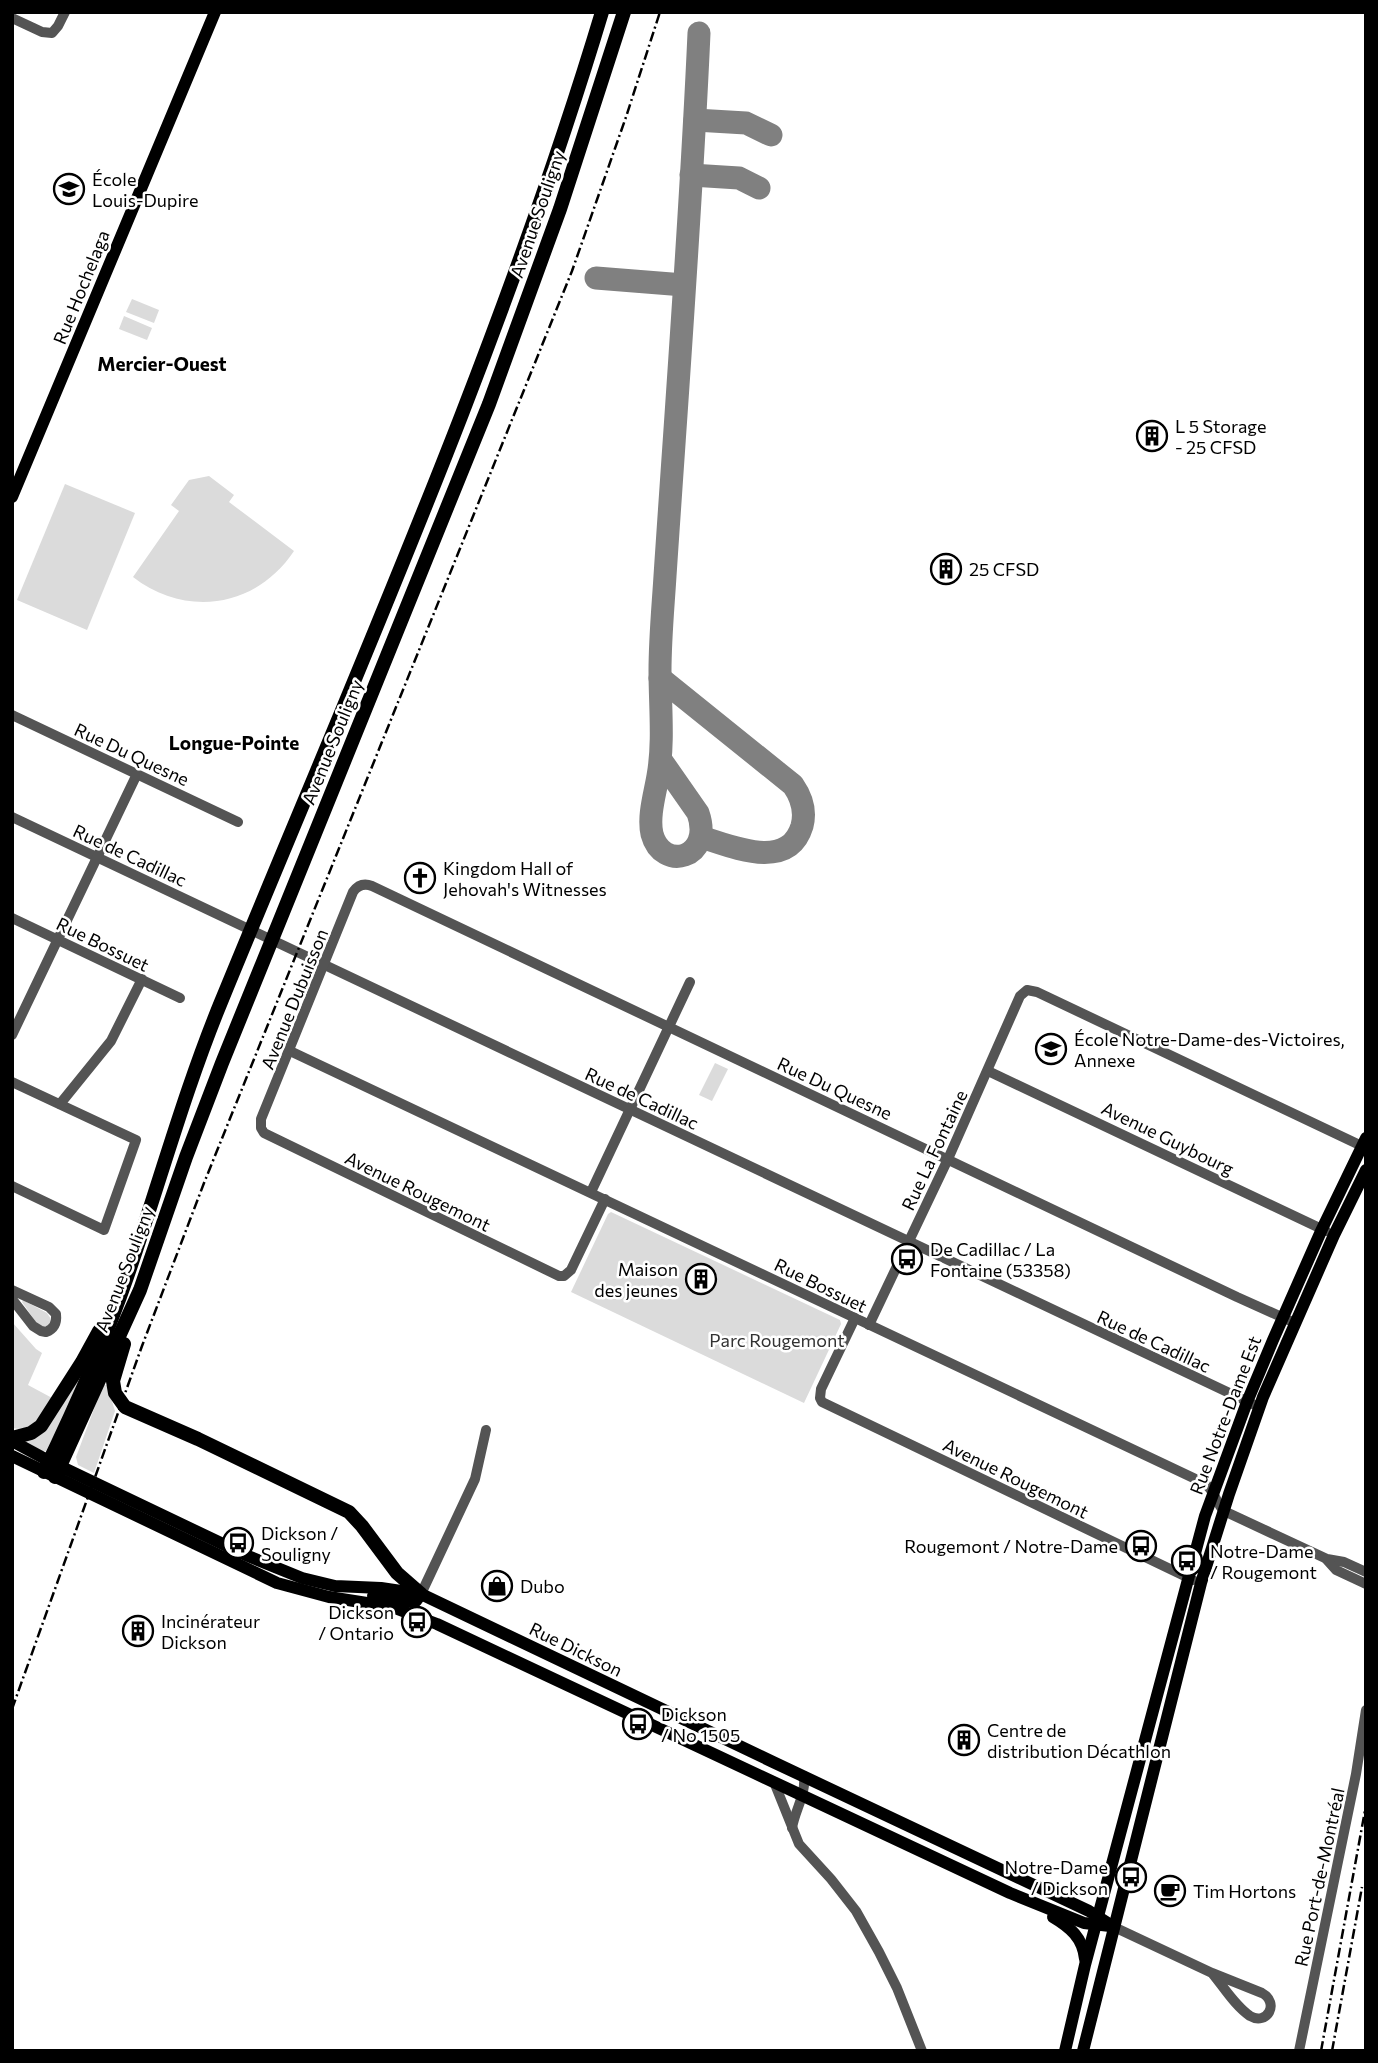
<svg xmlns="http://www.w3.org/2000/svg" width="1378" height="2063" font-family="Commissioner,sans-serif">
	<rect width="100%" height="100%" fill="#fff"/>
	<g fill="#dbdbdb">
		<polygon points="132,299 159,310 154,323 126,312"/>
		<polygon points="124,316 152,328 147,340 119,329"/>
		<path d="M209,476L234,495L229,502L294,551C256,608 186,618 133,577L179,511L171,505L189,480Z"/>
		<polygon points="65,484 135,513 87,630 17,600"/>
		<polygon points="715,1063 728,1069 712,1101 699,1095"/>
		<polygon points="611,1212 840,1320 841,1324 804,1403 571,1292 608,1214"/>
		<polygon points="23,1300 47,1313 51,1319 49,1325 44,1327 38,1325 22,1302"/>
		<polygon points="12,1322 36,1349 42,1353 28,1385 54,1399 35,1426 19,1429 12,1428"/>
		<polygon points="77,1380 81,1382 46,1451 41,1451 23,1441"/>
		<polygon points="103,1385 107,1385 115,1411 94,1473 78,1465 76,1457"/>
	</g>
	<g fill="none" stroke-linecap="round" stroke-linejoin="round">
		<g stroke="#808080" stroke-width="23">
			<polyline points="695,120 746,123 771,135"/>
			<polyline points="691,175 739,178 759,188"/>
			<polyline points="596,278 684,285"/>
			<path d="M660,678L793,785C802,798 806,811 802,826C788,872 731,846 701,837"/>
			<path d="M661,760L698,813C714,859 662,872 652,834C648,816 655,794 658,776C664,742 660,706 660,671C660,639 663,608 665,576C677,395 691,214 699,33"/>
		</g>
		<g stroke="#545454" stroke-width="10">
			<polyline points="12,18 42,32 52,33 58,26 65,12"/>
			<polyline points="12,715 238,822"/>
			<polyline points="12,817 1259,1407"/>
			<polyline points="12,918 180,998"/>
			<polyline points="12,1035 137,774"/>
			<path d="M290,1051L1204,1483C1215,1490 1215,1502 1224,1511L1327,1559L1344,1562L1366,1572"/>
			<polyline points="988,1071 1326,1231"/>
			<polyline points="12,1082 136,1140 104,1230 12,1186"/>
			<polyline points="60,1104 111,1041 142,979"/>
			<polyline points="591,1192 690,982"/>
			<path d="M605,1199L571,1270L564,1276H559L264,1133L261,1128V1119L353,892C358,885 364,883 372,886L1237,1297L1295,1323"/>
			<path d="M12,1290L49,1307L56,1314C57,1323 54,1329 46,1332L41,1331L33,1326L12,1299"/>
			<polyline points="855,1318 821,1389 820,1398 822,1402 1193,1580"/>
			<polyline points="869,1325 948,1159 1020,996 1027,990 1037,992 1366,1148"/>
			<polyline points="1327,1560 1336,1570 1366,1584"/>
			<polyline points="421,1594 475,1479 486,1430"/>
			<polyline points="774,1782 799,1844 831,1879 856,1911 879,1952 897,1988 922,2051"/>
			<path d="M792,1828C795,1810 806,1795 804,1776"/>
			<path d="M1114,1927L1212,1973L1262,1993C1280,2003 1267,2026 1250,2016C1235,2006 1223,1986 1212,1973"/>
			<polyline points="1299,2051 1356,1774 1366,1710"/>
		</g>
		<g stroke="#000" stroke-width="12">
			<polyline points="12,497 215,12"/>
			<polyline points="12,1441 49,1461 248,1556 302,1578 335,1586 381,1588 421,1594 773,1762 1089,1911 1114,1927"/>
			<polyline points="12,1456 277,1583 329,1597 392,1607 437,1624 1010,1893 1084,1923 1110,1926"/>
			<polyline points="373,1596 412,1602 416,1601 421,1594"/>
			<path d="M1053,1917C1070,1927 1083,1938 1085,1959"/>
			<polyline points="1065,2051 1085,1965 1205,1516 1247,1402 1273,1340 1322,1229 1366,1138"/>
			<polyline points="1083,2051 1201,1583 1229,1494 1263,1397 1334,1235 1366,1170"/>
		</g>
		<g stroke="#000" stroke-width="14">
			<polyline points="124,1344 113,1381 115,1393 125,1407 198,1439 349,1512 362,1526 397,1573 421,1594"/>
			<polyline points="12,1438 31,1433 41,1426 82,1362 99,1331"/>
			<path d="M44,1472C75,1408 104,1344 127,1277C159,1185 184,1092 221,1002C355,675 500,351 602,12"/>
			<polyline points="55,1477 140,1290 186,1157 222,1063 489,404 560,209 624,12"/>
		</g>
		<g stroke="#000" stroke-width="2.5" stroke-dasharray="10 3.5 2 3.5" stroke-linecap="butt">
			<polyline points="12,1709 142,1346 204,1183 572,271 626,117 660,12"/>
			<polyline points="1321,2051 1366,1805"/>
			<polyline points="1332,2051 1362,1887"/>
		</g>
	</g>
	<defs>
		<g id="school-ring" transform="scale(1.575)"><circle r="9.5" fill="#fff" stroke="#000" stroke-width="1.5"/><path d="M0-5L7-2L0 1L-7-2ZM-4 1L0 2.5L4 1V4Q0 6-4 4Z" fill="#000"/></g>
		<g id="building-ring" transform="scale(1.575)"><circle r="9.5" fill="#fff" stroke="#000" stroke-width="1.5"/><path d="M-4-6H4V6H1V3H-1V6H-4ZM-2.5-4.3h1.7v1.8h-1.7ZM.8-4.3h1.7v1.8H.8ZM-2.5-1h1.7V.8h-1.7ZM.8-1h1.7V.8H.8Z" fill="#000"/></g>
		<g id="church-ring" transform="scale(1.575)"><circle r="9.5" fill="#fff" stroke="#000" stroke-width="1.5"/><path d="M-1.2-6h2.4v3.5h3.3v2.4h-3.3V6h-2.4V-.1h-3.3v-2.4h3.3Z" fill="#000"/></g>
		<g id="bus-ring" transform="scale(1.575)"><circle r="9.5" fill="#fff" stroke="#000" stroke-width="1.5"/><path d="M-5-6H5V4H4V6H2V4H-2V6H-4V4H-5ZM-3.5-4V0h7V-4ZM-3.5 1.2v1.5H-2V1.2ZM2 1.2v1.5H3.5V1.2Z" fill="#000"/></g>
		<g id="shop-ring" transform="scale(1.575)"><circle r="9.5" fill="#fff" stroke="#000" stroke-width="1.5"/><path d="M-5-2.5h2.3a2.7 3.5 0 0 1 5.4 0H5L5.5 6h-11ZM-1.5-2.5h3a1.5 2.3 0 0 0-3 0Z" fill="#000"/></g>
		<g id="cafe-ring" transform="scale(1.575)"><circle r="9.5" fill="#fff" stroke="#000" stroke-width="1.5"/><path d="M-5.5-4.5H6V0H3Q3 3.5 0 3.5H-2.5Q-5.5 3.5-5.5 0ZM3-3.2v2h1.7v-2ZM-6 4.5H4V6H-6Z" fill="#000"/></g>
	</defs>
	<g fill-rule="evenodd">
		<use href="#school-ring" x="69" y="189"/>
		<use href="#building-ring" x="1152" y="436"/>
		<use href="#building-ring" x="946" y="569"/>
		<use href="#church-ring" x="420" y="878"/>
		<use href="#school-ring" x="1051" y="1049"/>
		<use href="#bus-ring" x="907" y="1259"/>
		<use href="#building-ring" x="701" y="1279"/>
		<use href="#bus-ring" x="238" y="1543"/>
		<use href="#bus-ring" x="1141" y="1546"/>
		<use href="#bus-ring" x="1187" y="1561"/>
		<use href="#shop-ring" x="497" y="1586"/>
		<use href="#bus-ring" x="417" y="1622"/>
		<use href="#building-ring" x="138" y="1631"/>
		<use href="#bus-ring" x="638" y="1724"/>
		<use href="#building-ring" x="964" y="1740"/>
		<use href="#bus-ring" x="1131" y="1877"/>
		<use href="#cafe-ring" x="1170" y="1891"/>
	</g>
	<g text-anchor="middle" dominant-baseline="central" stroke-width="5" stroke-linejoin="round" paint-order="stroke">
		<g font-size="18" fill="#000" stroke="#fff" text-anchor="start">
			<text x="92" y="179">École<tspan x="92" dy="21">Louis-Dupire</tspan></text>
			<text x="1175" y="426">L 5 Storage<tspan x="1175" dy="21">- 25 CFSD</tspan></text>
			<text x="969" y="569">25 CFSD</text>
			<text x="443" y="868">Kingdom Hall of<tspan x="443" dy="21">Jehovah's Witnesses</tspan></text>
			<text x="1074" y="1039">École Notre-Dame-des-Victoires,<tspan x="1074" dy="21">Annexe</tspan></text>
			<text x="930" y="1249">De Cadillac / La<tspan x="930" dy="21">Fontaine (53358)</tspan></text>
			<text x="678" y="1269" text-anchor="end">Maison<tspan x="678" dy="21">des jeunes</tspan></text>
			<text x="261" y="1533">Dickson /<tspan x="261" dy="21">Souligny</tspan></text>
			<text x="1118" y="1546" text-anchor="end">Rougemont / Notre-Dame</text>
			<text x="1210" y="1551">Notre-Dame<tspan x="1210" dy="21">/ Rougemont</tspan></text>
			<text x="520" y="1586">Dubo</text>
			<text x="394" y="1612" text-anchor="end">Dickson<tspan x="394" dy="21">/ Ontario</tspan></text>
			<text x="161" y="1621">Incinérateur<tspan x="161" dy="21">Dickson</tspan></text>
			<text x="661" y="1714">Dickson<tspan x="661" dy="21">/ No 1505</tspan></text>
			<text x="987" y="1730">Centre de<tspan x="987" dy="21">distribution Décathlon</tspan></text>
			<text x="1108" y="1867" text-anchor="end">Notre-Dame<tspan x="1108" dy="21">/ Dickson</tspan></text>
			<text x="1193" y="1891">Tim Hortons</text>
		</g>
		<g font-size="18" fill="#000" stroke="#fff">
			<text transform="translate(537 214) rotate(-71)">Avenue Souligny</text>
			<text transform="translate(81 287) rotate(-68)">Rue Hochelaga</text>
			<text transform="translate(332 742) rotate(-68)">Avenue Souligny</text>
			<text transform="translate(132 754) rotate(25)">Rue Du Quesne</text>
			<text transform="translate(130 855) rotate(25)">Rue de Cadillac</text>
			<text transform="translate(103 944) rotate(26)">Rue Bossuet</text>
			<text transform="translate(294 999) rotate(-68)">Avenue Dubuisson</text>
			<text transform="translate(835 1088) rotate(25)">Rue Du Quesne</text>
			<text transform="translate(642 1098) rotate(25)">Rue de Cadillac</text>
			<text transform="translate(1168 1138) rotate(26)">Avenue Guybourg</text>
			<text transform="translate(934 1150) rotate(-65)">Rue La Fontaine</text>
			<text transform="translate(418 1191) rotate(26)">Avenue Rougemont</text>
			<text transform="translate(124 1269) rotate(-69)">Avenue Souligny</text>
			<text transform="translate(821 1285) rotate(26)">Rue Bossuet</text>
			<text transform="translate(1154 1341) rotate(25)">Rue de Cadillac</text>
			<text transform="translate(1225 1415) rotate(-69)">Rue Notre-Dame Est</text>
			<text transform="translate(1016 1478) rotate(26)">Avenue Rougemont</text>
			<text transform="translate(576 1649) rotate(26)">Rue Dickson</text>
			<text transform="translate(1319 1877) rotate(-78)">Rue Port-de-Montréal</text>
		</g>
		<g font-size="18" fill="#323232" stroke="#fff">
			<text x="777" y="1340">Parc Rougemont</text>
		</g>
		<g font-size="19" font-weight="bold" fill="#000" stroke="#fff">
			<text x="162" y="363">Mercier-Ouest</text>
			<text x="234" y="742">Longue-Pointe</text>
		</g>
	</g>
	<rect width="1378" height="2063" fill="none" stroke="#000000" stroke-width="28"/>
</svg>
